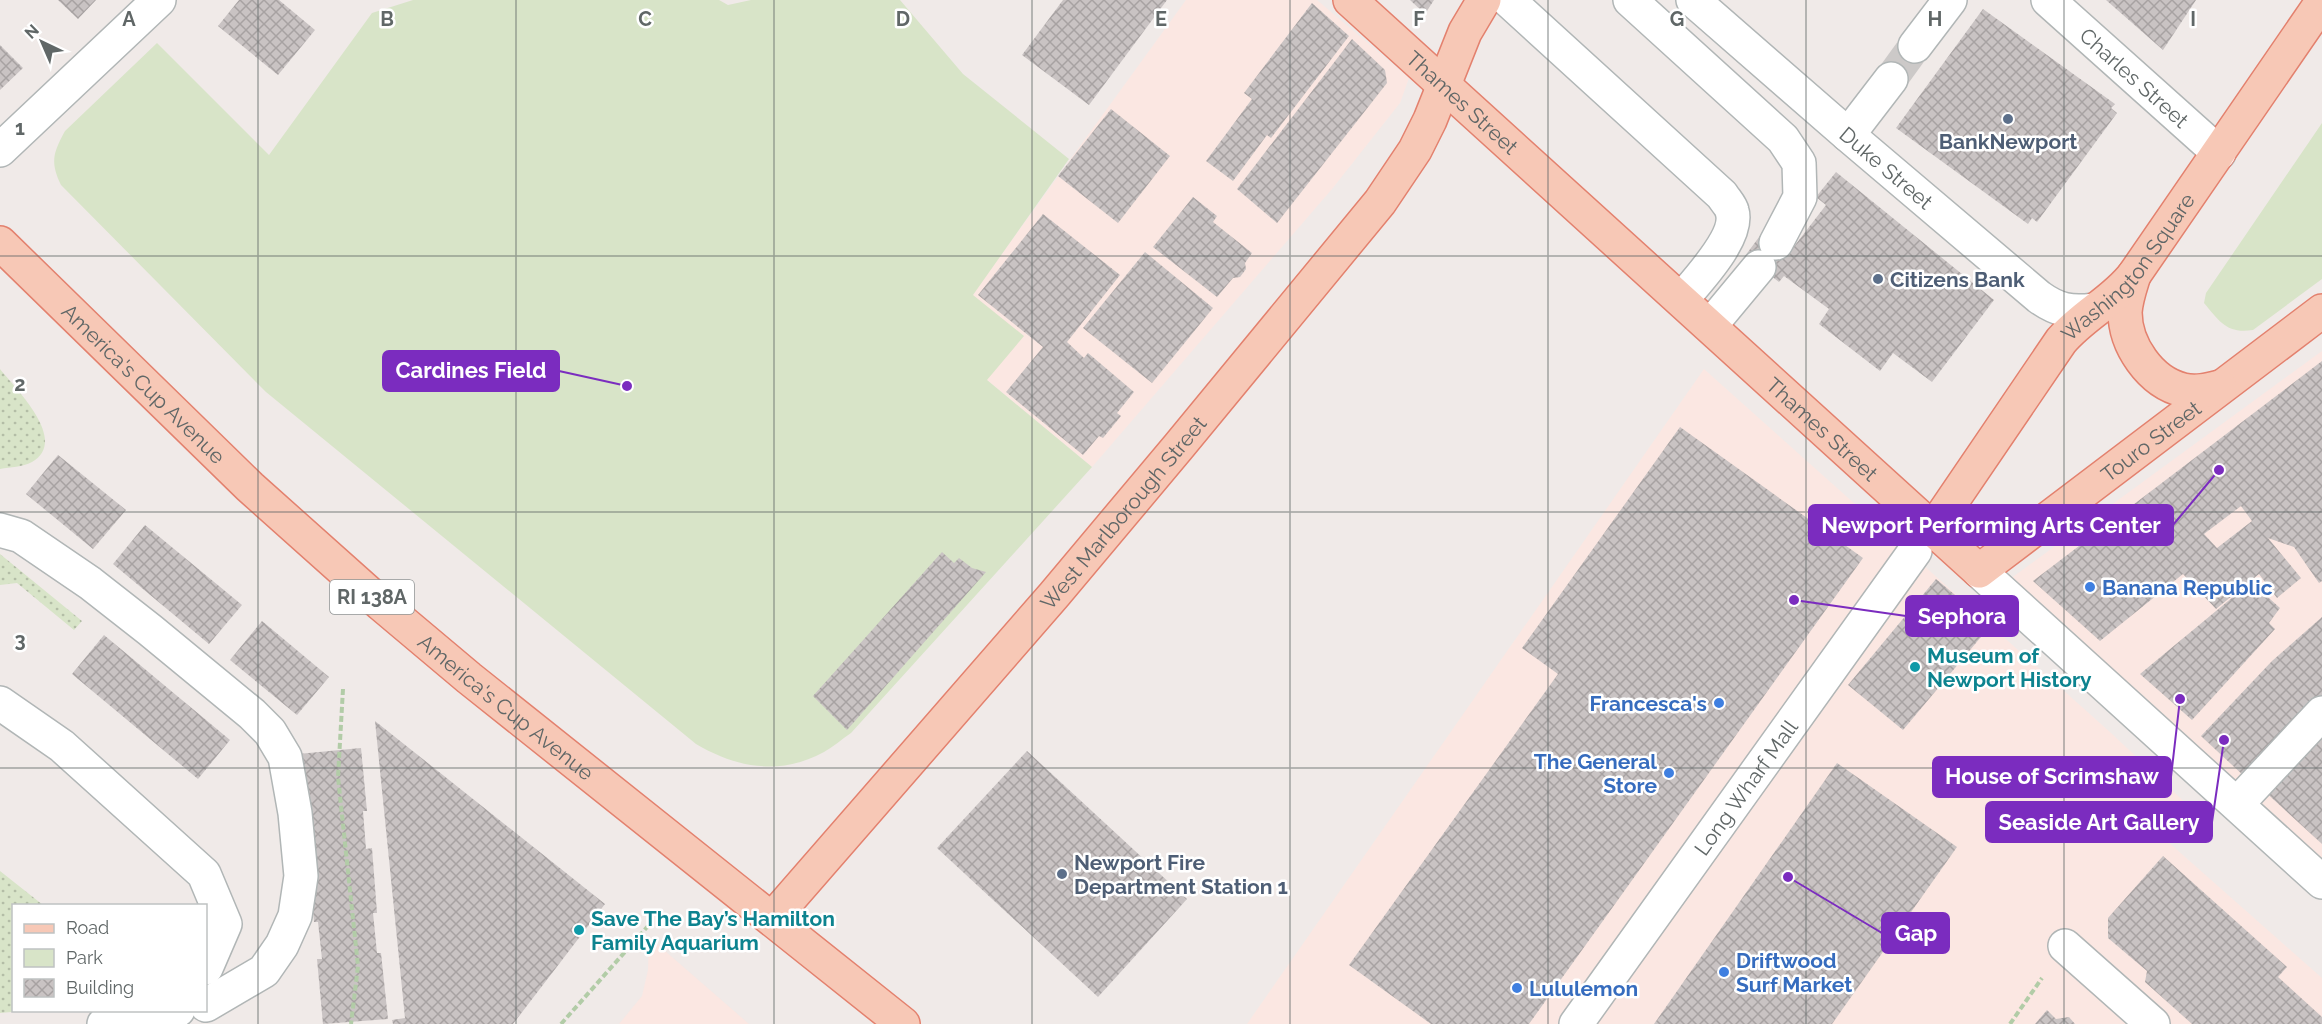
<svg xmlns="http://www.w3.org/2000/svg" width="2322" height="1024" font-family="Raleway,sans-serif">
	<defs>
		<pattern id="grass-dots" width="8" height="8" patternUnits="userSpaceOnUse" patternTransform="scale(1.5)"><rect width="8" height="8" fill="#d8e4c8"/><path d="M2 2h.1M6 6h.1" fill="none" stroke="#b3bda6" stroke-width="1.8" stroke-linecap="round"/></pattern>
		<pattern id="building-cross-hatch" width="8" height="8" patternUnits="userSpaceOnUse" patternTransform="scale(1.5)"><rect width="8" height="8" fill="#c9c3c3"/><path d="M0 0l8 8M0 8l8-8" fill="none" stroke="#a7a2a2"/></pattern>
	</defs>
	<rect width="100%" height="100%" fill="#f0eae8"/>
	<g fill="#fbe7e2">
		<polygon points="1186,0 1317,0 1409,78 1400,103 1332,189 1092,467 987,380 972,295"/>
		<polygon points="2322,351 2322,863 2010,579"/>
		<polygon points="1704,369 2111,733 2193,810 2167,841 2322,978 2322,1024 1247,1024"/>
		<polygon points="649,937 749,1024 619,1024 642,996 648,970"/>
	</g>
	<g fill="url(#grass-dots)">
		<path d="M0,369C15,388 70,441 32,462C22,467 11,467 0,469Z"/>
		<polygon points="0,554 82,621 74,630 17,583 0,585"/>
		<polygon points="0,871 43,905 14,906 14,1010 23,1011 0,1013"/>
	</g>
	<g fill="#d8e4c8">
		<path d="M413,0H719L728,5L751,0H900L963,74L1069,159L973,295L1024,336L987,380L1092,467L851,733C842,739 833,747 824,752C780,776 737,768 696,744L266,392L61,185C50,162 53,153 65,131L157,43L269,155L372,13Z"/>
		<path d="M2322,123V279L2253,330C2227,334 2220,322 2204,303L2206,293Z"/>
	</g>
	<g fill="url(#building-cross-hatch)" fill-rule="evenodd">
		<polygon points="58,0 96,0 78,19"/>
		<polygon points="239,0 279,0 315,30 278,75 218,26"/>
		<polygon points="1063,0 1167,0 1089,105 1022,55"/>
		<polygon points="1410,0 1434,0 1425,14"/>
		<polygon points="2106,0 2196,0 2163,50"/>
		<polygon points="1312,3 1349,36 1271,138 1267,135 1233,181 1206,161 1252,99 1244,93"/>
		<polygon points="1983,9 2115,104 2111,108 2117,113 2037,222 2032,218 2028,224 1896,128"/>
		<polygon points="1352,39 1385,70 1387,83 1277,223 1237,189"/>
		<polygon points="0,45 23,68 0,90"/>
		<polygon points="1111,109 1170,156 1118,223 1058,176"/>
		<polygon points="1836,172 1994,300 1932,382 1893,353 1880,371 1819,324 1829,309 1784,276 1779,282 1745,256 1762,233 1789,253 1826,205 1816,197"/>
		<polygon points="1193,197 1217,216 1213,222 1252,253 1245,263 1246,269 1240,277 1233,278 1217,297 1153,247"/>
		<polygon points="1043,214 1120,275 1067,342 1084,358 1088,353 1134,392 1117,413 1121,416 1103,438 1099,436 1083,455 1006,392 1043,347 978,295"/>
		<polygon points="1145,252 1213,308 1152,383 1083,328"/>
		<path d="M2322,361V581L2319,583L2294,547L2268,538L2301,578L2277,598L2259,574L2216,609L2183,574L2100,641L2033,581ZM2241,506L2252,521L2217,548L2204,534Z"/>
		<polygon points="1680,427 1863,558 1529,1024 1431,1024 1349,965 1558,674 1522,648"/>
		<polygon points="58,455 126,510 93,549 26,494"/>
		<polygon points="145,525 242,605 209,644 113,564"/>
		<polygon points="942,552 954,563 959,558 972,568 986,572 847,730 813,696"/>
		<polygon points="1936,579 1991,625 1903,730 1848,685"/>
		<polygon points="2251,582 2280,608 2269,623 2275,629 2192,720 2140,674"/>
		<polygon points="2322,617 2322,699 2246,778 2201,736 2272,661"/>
		<polygon points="262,621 329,677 297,715 230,660"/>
		<polygon points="104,635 230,740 198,779 72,674"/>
		<polygon points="375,721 605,904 513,1024 393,1024 392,1020 405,1018"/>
		<polygon points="2322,725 2322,844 2261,788"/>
		<polygon points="361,748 367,811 363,811 366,849 372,848 377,913 373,913 377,953 381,953 388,1019 323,1024 317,959 322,959 318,922 314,922 298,754"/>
		<polygon points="1027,751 1187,899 1098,997 937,848"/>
		<polygon points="1837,763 1957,847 1832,1024 1654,1024"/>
		<polygon points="2163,856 2287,967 2278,977 2322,1017 2322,1024 2192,1024 2145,982 2147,971 2108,938 2108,918"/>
		<polygon points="2047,1010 2056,1019 2069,1017 2075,1024 2035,1024"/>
	</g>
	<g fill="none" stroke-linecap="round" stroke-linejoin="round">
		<polyline stroke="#ccc9c8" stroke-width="33" stroke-dasharray="33 16" stroke-linecap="butt" points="1891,79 1915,46"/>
		<g stroke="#b1b6b6" stroke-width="36">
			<g id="minor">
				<path d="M1508,0L1722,195C1725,200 1731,206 1732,211C1740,236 1697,281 1681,300"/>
				<polyline points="1630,0 1783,139 1799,163 1800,197 1776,243"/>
				<path id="s1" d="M1693,0L1848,135L2039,297C2057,310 2071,313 2093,310"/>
				<path id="s2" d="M2048,0L2219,153"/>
				<polyline points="1915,46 1950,0"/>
				<polyline points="1848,135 1891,79"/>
				<polyline points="0,150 159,0"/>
				<polyline points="1710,326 1759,267"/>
				<polyline points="0,530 21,536 90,583 150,630 252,714 270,732 285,757 295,813 301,876 295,916 282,945 264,971 206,1005"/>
				<polyline points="1979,571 2322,882"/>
				<polyline points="0,703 62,746 204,874 225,924 206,968"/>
				<polyline points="2237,804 2322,713"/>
				<polyline points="2065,946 2153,1024"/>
				<polyline points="104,1024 178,1010"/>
				<path id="s3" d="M1576,1024L1915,551"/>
			</g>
		</g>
		<g stroke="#e3816e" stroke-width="36">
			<g id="major">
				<path id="s4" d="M1350,0L1979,571L2322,311"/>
				<path id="s5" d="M0,243L250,487L381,604L469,678L903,1024"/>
				<path d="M2134,275C2130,288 2126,299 2125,312C2125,345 2150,382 2183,390C2196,393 2208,390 2220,387"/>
				<path id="s6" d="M1933,529L2061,341C2083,315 2114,301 2134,275L2322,2"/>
				<path id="s7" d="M772,919L1054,595L1179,446L1380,202L1415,150L1430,120L1465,32L1484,0"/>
			</g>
		</g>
		<g stroke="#b2cca7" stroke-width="4" stroke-dasharray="6 3" stroke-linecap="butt">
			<polyline points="343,689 338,777 358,966 351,1024"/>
			<polyline points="561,1024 648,926"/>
			<polyline points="2010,1024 2042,978"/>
		</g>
		<use href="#minor" stroke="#fff" stroke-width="33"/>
		<use href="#major" stroke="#f7c8b6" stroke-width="33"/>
	</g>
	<path fill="none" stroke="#606767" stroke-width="1.5" stroke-opacity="0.55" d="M258,0V1024M516,0V1024M774,0V1024M1032,0V1024M1290,0V1024M1548,0V1024M1806,0V1024M2064,0V1024M0,256H2322M0,512H2322M0,768H2322"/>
	<g fill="#5c6f8a" stroke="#fff" stroke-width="2">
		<circle cx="2008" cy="119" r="6"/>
		<circle cx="1878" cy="279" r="6"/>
		<circle cx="1062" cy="874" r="6"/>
	</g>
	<g fill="#3f7fe0" stroke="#fff" stroke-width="2">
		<circle cx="2090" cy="587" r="6"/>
		<circle cx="1719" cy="703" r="6"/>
		<circle cx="1669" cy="773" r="6"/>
		<circle cx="1724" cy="972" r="6"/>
		<circle cx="1517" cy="988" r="6"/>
	</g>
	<g fill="#0f9aa8" stroke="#fff" stroke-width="2">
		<circle cx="1915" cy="667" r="6"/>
		<circle cx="579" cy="930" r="6"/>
	</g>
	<g text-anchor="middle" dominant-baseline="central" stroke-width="5" stroke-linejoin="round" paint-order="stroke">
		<rect fill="#fff" stroke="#909595" stroke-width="1.5" x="330" y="580" width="84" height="34" rx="4.5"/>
		<g font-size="20" font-weight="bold" fill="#606767">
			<text x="372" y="597">RI 138A</text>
		</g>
		<g font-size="21" fill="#606767" stroke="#fff">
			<text stroke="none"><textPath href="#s2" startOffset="116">Charles Street</textPath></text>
			<text stroke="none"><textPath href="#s4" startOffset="152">Thames Street</textPath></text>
			<text stroke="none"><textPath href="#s1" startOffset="256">Duke Street</textPath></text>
			<text stroke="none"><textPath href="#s6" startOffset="328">Washington Square</textPath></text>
			<text stroke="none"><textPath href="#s5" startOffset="201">America's Cup Avenue</textPath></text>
			<text stroke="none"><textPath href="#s4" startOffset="638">Thames Street</textPath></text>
			<text stroke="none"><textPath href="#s4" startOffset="1065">Touro Street</textPath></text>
			<text stroke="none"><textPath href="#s7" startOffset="537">West Marlborough Street</textPath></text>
			<text stroke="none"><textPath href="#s5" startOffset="687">America's Cup Avenue</textPath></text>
			<text stroke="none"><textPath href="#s3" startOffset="291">Long Wharf Mall</textPath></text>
		</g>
		<g font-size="21" font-weight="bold" fill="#4e5e75" stroke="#fff" text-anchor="start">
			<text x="2008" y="141" text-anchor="middle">BankNewport</text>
			<text x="1890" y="279">Citizens Bank</text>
			<text x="1074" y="862">Newport Fire<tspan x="1074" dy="24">Department Station 1</tspan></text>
		</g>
		<g font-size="21" font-weight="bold" fill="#366cbe" stroke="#fff" text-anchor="start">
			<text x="2102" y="587">Banana Republic</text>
			<text x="1707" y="703" text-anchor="end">Francesca's</text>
			<text x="1657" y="761" text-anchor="end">The General<tspan x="1657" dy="24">Store</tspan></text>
			<text x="1736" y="960">Driftwood<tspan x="1736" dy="24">Surf Market</tspan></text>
			<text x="1529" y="988">Lululemon</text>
		</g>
		<g font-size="21" font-weight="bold" fill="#0d838f" stroke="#fff" text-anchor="start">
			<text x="1927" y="655">Museum of<tspan x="1927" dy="24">Newport History</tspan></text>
			<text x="591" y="918">Save The Bay’s Hamilton<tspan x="591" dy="24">Family Aquarium</tspan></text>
		</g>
	</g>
	<g font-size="20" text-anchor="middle" font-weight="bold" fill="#606767" stroke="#fff" stroke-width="5" stroke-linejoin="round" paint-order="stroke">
		<text x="129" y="26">A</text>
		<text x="387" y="26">B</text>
		<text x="645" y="26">C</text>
		<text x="903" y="26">D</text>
		<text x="1161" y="26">E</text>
		<text x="1419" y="26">F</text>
		<text x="1677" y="26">G</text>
		<text x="1935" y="26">H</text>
		<text x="2193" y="26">I</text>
		<text x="20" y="135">1</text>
		<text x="20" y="391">2</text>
		<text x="20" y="647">3</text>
	</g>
	<path fill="none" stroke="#7b2cbf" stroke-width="2" d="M627 386L559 371M2219 470L2173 525M1794 600L1906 616M2180 699L2171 777M2224 740L2212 822M1788 877L1882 933"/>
	<g fill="#7b2cbf" stroke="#fff" stroke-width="2">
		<circle cx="627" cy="386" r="6"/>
		<circle cx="2219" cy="470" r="6"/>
		<circle cx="1794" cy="600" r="6"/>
		<circle cx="2180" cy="699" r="6"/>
		<circle cx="2224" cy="740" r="6"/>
		<circle cx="1788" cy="877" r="6"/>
	</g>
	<g fill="#7b2cbf" stroke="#7b2cbf" stroke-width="2">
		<rect x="383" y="351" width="176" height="40" rx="6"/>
		<rect x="1809" y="505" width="364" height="40" rx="6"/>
		<rect x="1906" y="596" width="112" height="40" rx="6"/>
		<rect x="1933" y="757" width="238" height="40" rx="6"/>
		<rect x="1986" y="802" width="226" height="40" rx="6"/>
		<rect x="1882" y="913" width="67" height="40" rx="6"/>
	</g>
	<g font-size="22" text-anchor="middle" font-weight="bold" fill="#fff">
		<text x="471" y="378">Cardines Field</text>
		<text x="1991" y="533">Newport Performing Arts Center</text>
		<text x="1962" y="624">Sephora</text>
		<text x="2052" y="784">House of Scrimshaw</text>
		<text x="2099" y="830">Seaside Art Gallery</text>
		<text x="1916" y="941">Gap</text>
	</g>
	<rect x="12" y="904" width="195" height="108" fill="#ffffff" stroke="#bfc2c2" stroke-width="1.5"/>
	<rect x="24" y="924" width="30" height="9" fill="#f7c8b6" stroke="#bfc2c2" stroke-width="1.5"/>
	<text x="66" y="934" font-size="18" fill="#606767">Road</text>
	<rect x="24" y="949" width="30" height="18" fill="#d8e4c8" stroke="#bfc2c2" stroke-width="1.5"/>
	<text x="66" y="964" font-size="18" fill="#606767">Park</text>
	<rect x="24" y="979" width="30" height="18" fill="url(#building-cross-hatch)" stroke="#bfc2c2" stroke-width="1.5"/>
	<text x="66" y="994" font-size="18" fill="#606767">Building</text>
	<g transform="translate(42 42) rotate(316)" stroke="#ffffff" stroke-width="4.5" paint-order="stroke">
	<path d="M0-4.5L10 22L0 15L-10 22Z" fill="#606767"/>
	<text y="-9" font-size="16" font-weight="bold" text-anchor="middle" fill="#606767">N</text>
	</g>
</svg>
